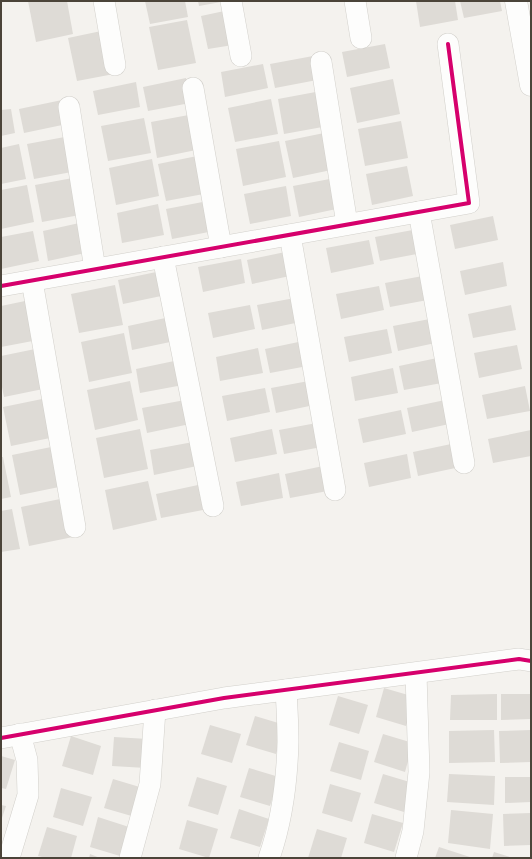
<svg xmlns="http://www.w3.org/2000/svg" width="532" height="859" font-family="Roboto,sans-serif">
	<rect width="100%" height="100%" fill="#f4f2ee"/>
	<g fill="#dedbd6">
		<polygon points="28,1 67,1 73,34 36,42"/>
		<polygon points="145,1 185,1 188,17 150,24"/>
		<polygon points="198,1 221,1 221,2 199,6"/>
		<polygon points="416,1 455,1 458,20 420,27"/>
		<polygon points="460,1 500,1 502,11 464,18"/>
		<polygon points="229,10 233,45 208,49 201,16"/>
		<polygon points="187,20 196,63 158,70 149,27"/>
		<polygon points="106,30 114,74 77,81 68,38"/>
		<polygon points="385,44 390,68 347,77 342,52"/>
		<polygon points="313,56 317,80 275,88 270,64"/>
		<polygon points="263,64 268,88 225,97 221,72"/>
		<polygon points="186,78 190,103 148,111 143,87"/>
		<polygon points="393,79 400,114 357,123 350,88"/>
		<polygon points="136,82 140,107 98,115 93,91"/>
		<polygon points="321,91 328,126 284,134 278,99"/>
		<polygon points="271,99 278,134 235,142 228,108"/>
		<polygon points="62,100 67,124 24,133 19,109"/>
		<polygon points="11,109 15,133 1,136 1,110"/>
		<polygon points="194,114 201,149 157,158 151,122"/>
		<polygon points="144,118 151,153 108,161 101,126"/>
		<polygon points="401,121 408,158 365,166 358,129"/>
		<polygon points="329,132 336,169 293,178 285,141"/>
		<polygon points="70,136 77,171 34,179 27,144"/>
		<polygon points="279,141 286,177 243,186 236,149"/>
		<polygon points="19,144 26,179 1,184 1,148"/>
		<polygon points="202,155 209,193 166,201 158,164"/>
		<polygon points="152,159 159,196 116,205 109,168"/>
		<polygon points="407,166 413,196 372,205 366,174"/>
		<polygon points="78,177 85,214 42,222 35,185"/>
		<polygon points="335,178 341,208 299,217 293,186"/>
		<polygon points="27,185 34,222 1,229 1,190"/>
		<polygon points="286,186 291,216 250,224 244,194"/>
		<polygon points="208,201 214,231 172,239 166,209"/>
		<polygon points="158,204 164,235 122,243 117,213"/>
		<polygon points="493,216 498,240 455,249 450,225"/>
		<polygon points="84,222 90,252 48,261 43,231"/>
		<polygon points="418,229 422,253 380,261 375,237"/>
		<polygon points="33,231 39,261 1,269 1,237"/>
		<polygon points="369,240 374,264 331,273 326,248"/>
		<polygon points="290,251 295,275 252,284 247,260"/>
		<polygon points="241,259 245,283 203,292 198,267"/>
		<polygon points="503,262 507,286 465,295 460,271"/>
		<polygon points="161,271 166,295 123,304 118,280"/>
		<polygon points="428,275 433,299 390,307 385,283"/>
		<polygon points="115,285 123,325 79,333 71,294"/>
		<polygon points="379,286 384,310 341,319 336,294"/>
		<polygon points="300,297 305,321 262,330 257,305"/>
		<polygon points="30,300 38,340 1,347 1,306"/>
		<polygon points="250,305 255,329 213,338 208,313"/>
		<polygon points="511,305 516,330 473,338 468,314"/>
		<polygon points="170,317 175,341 132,350 128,326"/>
		<polygon points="435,318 440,342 398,351 393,326"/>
		<polygon points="387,329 392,353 349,362 344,337"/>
		<polygon points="124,333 132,373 89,382 81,342"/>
		<polygon points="308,340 313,365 270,373 265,349"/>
		<polygon points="517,345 522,369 479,378 474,353"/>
		<polygon points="40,348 48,388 4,397 1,382 1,356"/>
		<polygon points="258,348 263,373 220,381 216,357"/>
		<polygon points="442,357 447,382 404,390 399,366"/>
		<polygon points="179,360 183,385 140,393 136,369"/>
		<polygon points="393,368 398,393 355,401 351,377"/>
		<polygon points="314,380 319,404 276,413 271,388"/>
		<polygon points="130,381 138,420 95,430 87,390"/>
		<polygon points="525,386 530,411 487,419 482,395"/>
		<polygon points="265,388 270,412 227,421 222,396"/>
		<polygon points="47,398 55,437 11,446 3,407"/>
		<polygon points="450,399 454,423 412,432 407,408"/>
		<polygon points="185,400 190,424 147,433 142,408"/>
		<polygon points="401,410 406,434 363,443 358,419"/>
		<polygon points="322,422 327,446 284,454 279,430"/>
		<polygon points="140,429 148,469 104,478 96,438"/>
		<polygon points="272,429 277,454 235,462 230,438"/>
		<polygon points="531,430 531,456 493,463 488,439"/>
		<polygon points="193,442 197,466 154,475 150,450"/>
		<polygon points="456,443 460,467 418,476 413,452"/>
		<polygon points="56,446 64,486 20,495 12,455"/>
		<polygon points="407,454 411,478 369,487 364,463"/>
		<polygon points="1,457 3,457 11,497 1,499"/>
		<polygon points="328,465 333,490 290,498 285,474"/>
		<polygon points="279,473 283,498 241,506 236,482"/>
		<polygon points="148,481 157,520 113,530 105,490"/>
		<polygon points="198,485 203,510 161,518 156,494"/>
		<polygon points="65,498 73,537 29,546 21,507"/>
		<polygon points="12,509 20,549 1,552 1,511"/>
		<polygon points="384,688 415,697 406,726 376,717"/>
		<polygon points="497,694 497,720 450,720 451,695"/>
		<polygon points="501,694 531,694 531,719 501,720"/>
		<polygon points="338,696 368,705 359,734 329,725"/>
		<polygon points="255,716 285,725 276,754 246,745"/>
		<polygon points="210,725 241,734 232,763 201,754"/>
		<polygon points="494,730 495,762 449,763 449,731"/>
		<polygon points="531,730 531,762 500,763 499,731"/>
		<polygon points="383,734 413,743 405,772 374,762"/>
		<polygon points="71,736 101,746 93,775 62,766"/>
		<polygon points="114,737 148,739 146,768 112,766"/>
		<polygon points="339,742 369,751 361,780 330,771"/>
		<polygon points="1,756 15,760 6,789 1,788"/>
		<polygon points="249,768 279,777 270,806 240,797"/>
		<polygon points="383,774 413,783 404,812 374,803"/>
		<polygon points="449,774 495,776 494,805 447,802"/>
		<polygon points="197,777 227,786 218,815 188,806"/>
		<polygon points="505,777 531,777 531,802 505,803"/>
		<polygon points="113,779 143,788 135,817 104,808"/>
		<polygon points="330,784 361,793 352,822 322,813"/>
		<polygon points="61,788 92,797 83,826 53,817"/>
		<polygon points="1,805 6,806 1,821"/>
		<polygon points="239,809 269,819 260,847 230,838"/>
		<polygon points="451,810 493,814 490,849 448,843"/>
		<polygon points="531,813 531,845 504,846 503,814"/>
		<polygon points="372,814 403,823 394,852 364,843"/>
		<polygon points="98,817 129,827 120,856 90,847"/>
		<polygon points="187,820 218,829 209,858 179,849"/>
		<polygon points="47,827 77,836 71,858 46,858 38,856"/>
		<polygon points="317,829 347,838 341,858 308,858"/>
		<polygon points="439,847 473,858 435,858"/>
		<polygon points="494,852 513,858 492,858"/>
		<polygon points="90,854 100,858 89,858"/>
	</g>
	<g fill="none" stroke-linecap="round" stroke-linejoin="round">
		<g stroke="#d2d0cb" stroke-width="22">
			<g id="minor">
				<polyline points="104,1 115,65"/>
				<polyline points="231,1 241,56"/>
				<polyline points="355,1 361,38"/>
				<polyline points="321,62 347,224"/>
				<polyline points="193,88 221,247"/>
				<polyline points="69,107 95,269"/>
				<polyline points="419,212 464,463"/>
				<polyline points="290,235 335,490"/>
				<polyline points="163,257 213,506"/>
				<polyline points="32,281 75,527"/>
				<polyline points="1,286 469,203 448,44"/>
				<polyline points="1,738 224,698 519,659 531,661"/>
				<polyline points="9,858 28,795 27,760 20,734"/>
				<polyline points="130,858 150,784 155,710"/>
				<path d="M269,858C282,821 287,781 288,742C288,725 287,707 286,690"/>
				<polyline points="406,858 413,831 419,772 416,673"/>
			</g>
		</g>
		<g stroke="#d2d0cb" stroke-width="23">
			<polyline id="tertiary" points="516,1 531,85"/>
		</g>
		<use href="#minor" stroke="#fdfdfc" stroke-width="21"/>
		<use href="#tertiary" stroke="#fdfdfc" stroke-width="22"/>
		<g stroke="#fff" stroke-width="6">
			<g id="cycleway">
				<polyline points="1,286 469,203 448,44"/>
				<polyline points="1,738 224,698 519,659 531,661"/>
			</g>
		</g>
		<use href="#cycleway" stroke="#d6006c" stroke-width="4"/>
	</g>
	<rect width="532" height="859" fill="none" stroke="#4b4439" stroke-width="4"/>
</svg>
